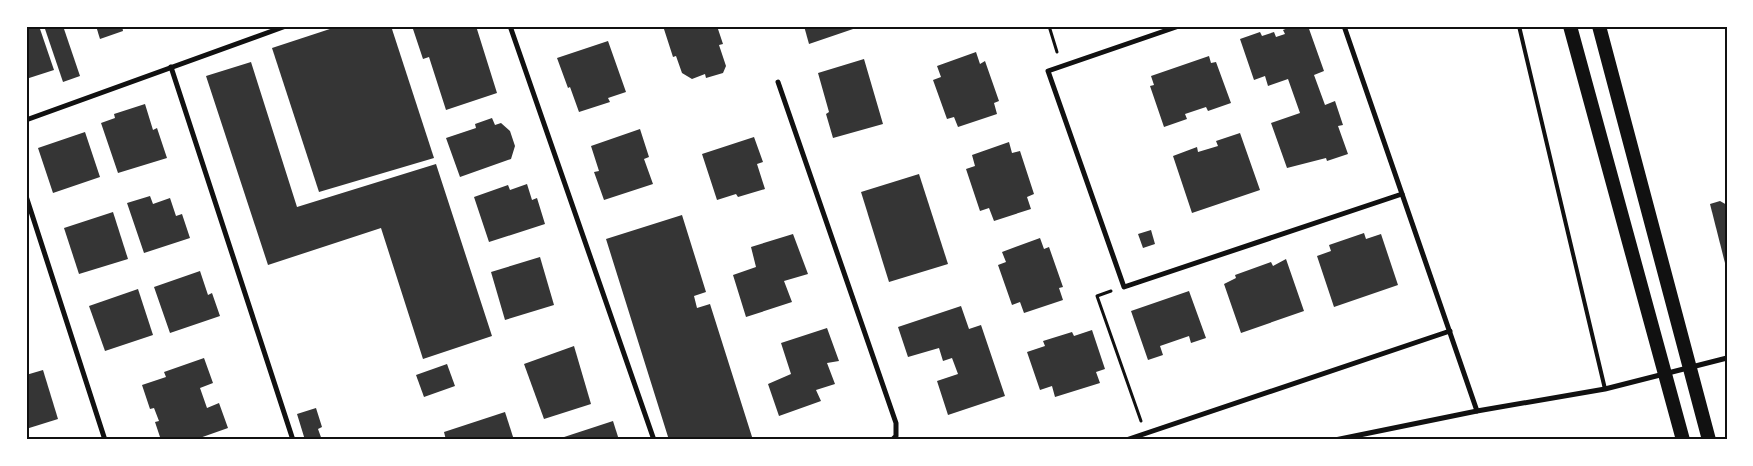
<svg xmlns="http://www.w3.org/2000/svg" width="1753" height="466" font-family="'Alegreya Sans',sans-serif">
	<rect width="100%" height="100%" fill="#fff"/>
	<g fill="#353535">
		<polygon points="26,26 39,26 54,70 26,79"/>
		<polygon points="44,26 63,26 80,76 63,82"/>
		<polygon points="96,26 122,26 123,31 100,39"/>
		<polygon points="339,26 391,26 434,158 319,192 272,48"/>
		<polygon points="412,26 476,26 497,93 446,110 429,57 423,59"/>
		<polygon points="663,26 717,26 723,44 719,45 726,66 723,73 706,78 705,74 692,79 682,73 676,56 673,57"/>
		<polygon points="804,26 856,26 856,28 809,44"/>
		<polygon points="1293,26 1308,26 1324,71 1314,75 1325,105 1335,101 1343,125 1338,126 1348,154 1327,161 1326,158 1287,168 1271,123 1300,113 1288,79 1268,86 1265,76 1254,80 1240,39 1260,32 1262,36 1274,32 1276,37 1285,34 1283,30"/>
		<polygon points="608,41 626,92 608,98 610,102 579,112 570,87 568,88 557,58"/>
		<polygon points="976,52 980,64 985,61 999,101 994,103 997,114 958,127 954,117 947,119 933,80 941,77 937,66"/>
		<polygon points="1209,56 1211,63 1216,62 1231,103 1208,111 1206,107 1185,114 1187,119 1164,127 1150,86 1154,85 1151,76"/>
		<polygon points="864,59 883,124 833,138 826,114 829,112 818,73"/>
		<polygon points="251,62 297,207 436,164 492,336 423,359 381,228 268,265 206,76"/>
		<polygon points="145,104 153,130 157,128 167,158 118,173 101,123 115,118 114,114"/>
		<polygon points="492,118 495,125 501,123 510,131 515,146 511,159 460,177 446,138 476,128 475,124"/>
		<polygon points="640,129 649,157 644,159 653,184 604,200 594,172 599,171 591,146"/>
		<polygon points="85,132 100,177 53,193 38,148"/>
		<polygon points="1240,133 1260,190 1192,213 1173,156 1197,147 1198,152 1218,146 1216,141"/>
		<polygon points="754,137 763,162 757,164 765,189 738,197 736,194 717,200 702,154"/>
		<polygon points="1009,142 1012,153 1020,151 1034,194 1027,197 1031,209 994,221 989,208 980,211 966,169 975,166 972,155"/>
		<polygon points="919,174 948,264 889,282 861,192"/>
		<polygon points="527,184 532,200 537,198 545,224 489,242 474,197 508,185 510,190"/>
		<polygon points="150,196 153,204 170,198 176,216 182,214 190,238 144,253 127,203"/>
		<polygon points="1720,201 1727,205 1726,267 1710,204"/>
		<polygon points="113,212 128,259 79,274 64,228"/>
		<polygon points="682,215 706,292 694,296 697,308 710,304 753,440 669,440 606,239"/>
		<polygon points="1151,230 1155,244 1143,248 1138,234"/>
		<polygon points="1364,233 1366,239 1381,234 1398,285 1334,307 1317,256 1331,251 1329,245"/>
		<polygon points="793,234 808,274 784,281 792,302 746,317 733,275 756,267 751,247"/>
		<polygon points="1040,238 1044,249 1049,247 1063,287 1059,288 1063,300 1024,313 1020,302 1012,305 998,265 1006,262 1002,252"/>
		<polygon points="540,257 554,305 505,320 491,272"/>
		<polygon points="1286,259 1304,311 1241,333 1224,284 1236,278 1235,275 1271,262 1273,266"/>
		<polygon points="200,271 208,295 212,293 220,316 170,333 154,287"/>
		<polygon points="138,289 153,335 105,351 89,306"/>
		<polygon points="1189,291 1206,338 1191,343 1189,336 1160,346 1163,355 1148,360 1131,311"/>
		<polygon points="961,306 969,329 981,325 1005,396 948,415 937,381 958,374 952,358 943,361 939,348 908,357 898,327"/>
		<polygon points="827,328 839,361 827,363 835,384 816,390 821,401 779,416 768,384 791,374 781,343"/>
		<polygon points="1092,330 1105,369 1096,372 1100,383 1055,397 1052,386 1040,390 1027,352 1045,346 1043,341 1072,332 1074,336"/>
		<polygon points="574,346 591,404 544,419 524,364"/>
		<polygon points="204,358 213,383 200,388 207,408 219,403 228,428 194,440 188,440 187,437 179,440 161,440 155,422 159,421 154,408 150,409 142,385 166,377 164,372"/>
		<polygon points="447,364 455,386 424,397 416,375"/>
		<polygon points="43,370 58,419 26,429 26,375"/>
		<polygon points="316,408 322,427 318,429 322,440 305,440 297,414"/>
		<polygon points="505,412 514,440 446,440 444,432"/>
		<polygon points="613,421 619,440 558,440 558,439"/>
	</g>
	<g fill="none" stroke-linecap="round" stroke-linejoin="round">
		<g stroke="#111" stroke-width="3">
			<polyline points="1049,26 1057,52"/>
			<polyline points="1111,291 1097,296 1141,421"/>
		</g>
		<polyline stroke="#111" stroke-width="4" points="1519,26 1605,389"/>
		<g stroke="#111" stroke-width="5">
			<polyline points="510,26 654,440"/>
			<polyline points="1179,26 1048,71 1124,287 1402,194"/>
			<polyline points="1344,26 1477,411"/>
			<polyline points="171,67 293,440"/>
			<polyline points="778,82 896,423 896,436 892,440"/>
			<polyline points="26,120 286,26"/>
			<polyline points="26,196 105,440"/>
			<polyline points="1126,440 1450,331"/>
			<polyline points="1335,440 1477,411 1605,389 1727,358"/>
		</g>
		<g stroke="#111" stroke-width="14">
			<polyline points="1570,26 1683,440"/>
			<polyline points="1599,26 1709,440"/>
		</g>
	</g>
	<rect width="1753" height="466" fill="none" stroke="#ffffff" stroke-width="55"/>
	<rect x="28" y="28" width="1698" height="410" fill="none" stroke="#111" stroke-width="2"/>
</svg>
